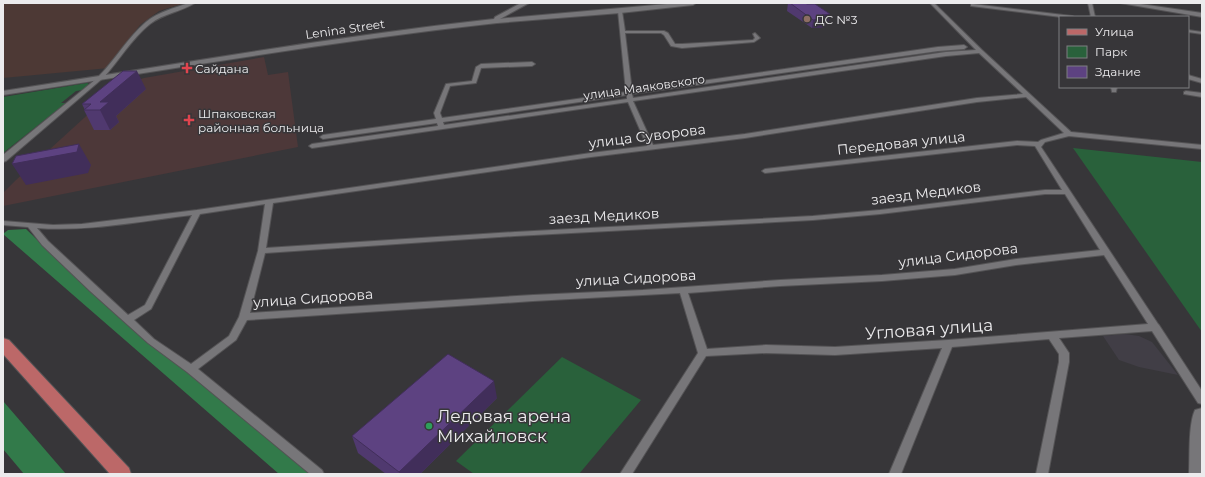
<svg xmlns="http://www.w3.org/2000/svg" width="1205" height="477" font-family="Montserrat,sans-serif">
	<rect width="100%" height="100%" fill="#373639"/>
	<polygon fill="#413e46" points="1125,334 1139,336 1152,342 1178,375 1139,367 1119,360 1103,336"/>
	<polygon fill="#4d3935" points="3,3 185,3 159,11 140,25 127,42 109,68 3,78"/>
	<polygon fill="#4d3839" points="264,57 268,75 288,72 298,147 3,206 3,193 16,180 118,87 144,78"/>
	<g fill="#29613b">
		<polygon points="87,83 89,84 83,90 76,91 61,103 66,103 3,153 3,97"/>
		<polygon points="1073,148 1202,162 1202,332"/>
		<polygon points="562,357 641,400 579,474 474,474 456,461"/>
	</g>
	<g fill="#327a4a">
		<polygon points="26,229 90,291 311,474 279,474 3,234 8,230"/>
		<polygon points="3,401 66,474 24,474 3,449"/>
	</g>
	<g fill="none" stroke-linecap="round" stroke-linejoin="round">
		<g stroke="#545355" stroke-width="2">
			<g id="minor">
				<path d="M189,3H195C181,12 164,13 150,24C131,39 119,61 103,78H99V76C116,59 128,37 146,22C158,12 174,8 189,3Z"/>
				<path d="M930,3H934L982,50L1071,132L1202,145V149L1069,136L1045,142L1041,147L1158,324L1159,325L1202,391V404L1198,403L1152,331L1059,338L1069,353V362L1048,474H1036L1059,362V354L1049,339L952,347L901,474H889L942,348L835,355L766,353L706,356L632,474H620L698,353L680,293L533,301L247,320L236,340L198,369L322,470L324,474H310L187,372L148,343L90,291L42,245L28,227L3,225V221L53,225L82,224L197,210L591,153L647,146L628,102L312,148L309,146L312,144L438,126L437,123L323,139L320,137L323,135L436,119L434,113L446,84L472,81L476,67L481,64L532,62L535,64L532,66L481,68L476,83L450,86L440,113L442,118L626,92L618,11L620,10L622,11L625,31H664L668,33L675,44H682L753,40L755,38L753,34L755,33L760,38L754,42L682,48L671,46L664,35L661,33H625L632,91L938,47L964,45L967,47L964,49L938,51L632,94L633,98L946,52L976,50ZM979,53L1023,94L977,98L745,134L653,145L633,101L946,56ZM627,95V99L444,125L443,122ZM1026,97L1064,133L1041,140L1038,142L1017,141L765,169L762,171L765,173L1017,145L1035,146L1062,190H1045L880,210L813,216L515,232L266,248L273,203L591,157L745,138L977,102ZM1045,194H1065L1100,250L1016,259L955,269L882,275L780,280L643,290L533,295L250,313L265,253L515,236L813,220L880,214ZM265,204L258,251L239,317L229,336L191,364L154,339L134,320L151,309L200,214ZM192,215L145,305L128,315L48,241L37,228C87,232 142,221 192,215ZM1104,255L1148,324L948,340L835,347L766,345L707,349L688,293L780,286L882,281L955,275L1016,265Z"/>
				<polygon points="1088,3 1092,3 1095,17 1091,17"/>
				<polygon points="973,4 1072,16 1074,17 1061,17 971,6 971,4"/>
				<polygon points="1188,30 1202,32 1202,34 1188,32"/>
				<polygon points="1188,75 1202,79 1202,83 1188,79"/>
				<polygon points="1111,87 1117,87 1116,92 1112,92"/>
				<polygon points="1186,91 1202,93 1202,97 1184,94 1184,92"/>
				<path d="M1202,408L1201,474H1189C1190,457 1188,425 1195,410Z"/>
			</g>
		</g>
		<g stroke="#545355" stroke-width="2">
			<g id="tertiary">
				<polygon points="678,3 696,3 693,5 620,13 497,23 494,21 497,19"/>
				<polygon points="1120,3 1134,3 1202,13 1202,17"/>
				<polygon points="101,75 103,76 103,78 6,161 3,162 3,155"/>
			</g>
		</g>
		<g stroke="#545355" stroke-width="2">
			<path id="secondary" d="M521,3H529L500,19L499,22L497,23C332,41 167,70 3,95V91C166,66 330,37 494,19L495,17Z"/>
		</g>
		<g stroke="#545355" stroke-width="2">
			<polygon id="primary" points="3,338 9,340 129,468 131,474 110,474 3,354"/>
		</g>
		<use href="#minor" fill="#777679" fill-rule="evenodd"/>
		<use href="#tertiary" fill="#777679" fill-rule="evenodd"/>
		<use href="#secondary" fill="#777679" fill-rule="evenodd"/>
		<use href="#primary" fill="#bc6868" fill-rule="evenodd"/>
	</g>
	<g fill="#50396f">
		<polygon points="788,3 805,3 828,23 826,23 825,27 812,28 787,11"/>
		<polygon points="146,89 116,116 119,122 110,130 94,130 84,110 85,110 82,104"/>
		<polygon points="497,398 420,474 386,474 358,453 352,436"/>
	</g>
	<g fill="#412e5a">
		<polygon points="830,14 828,23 826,23 825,27 812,28 813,20 822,15"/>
		<polygon points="137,71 146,89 116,116 119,122 110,130 100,110 100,102"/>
		<polygon points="79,144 91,165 88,173 26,185 12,164"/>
		<polygon points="494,381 497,398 420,474 400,474 399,472"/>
	</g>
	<g fill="#5d4281" stroke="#412e5a">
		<polygon points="790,3 805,3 807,4 815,4 830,14 822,15 827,18 813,20"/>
		<polygon points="123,71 137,71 100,102 109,102 100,110 84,110 91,104 82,104"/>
		<polygon points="79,144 77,152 12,164 16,156"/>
		<polygon points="448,354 494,381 399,472 352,436"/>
	</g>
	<circle fill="#8d6e63" stroke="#373639" stroke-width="1.5" cx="807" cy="19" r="4"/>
	<g fill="#e0444e" stroke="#373639" stroke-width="1.5">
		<path d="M185 62h4v4h4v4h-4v4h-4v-4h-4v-4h4z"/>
		<path d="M187 114h4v4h4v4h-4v4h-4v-4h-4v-4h4z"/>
	</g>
	<circle fill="#2e9e5b" stroke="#373639" stroke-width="1.5" cx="429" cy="426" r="4"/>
	<g text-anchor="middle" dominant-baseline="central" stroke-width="3" stroke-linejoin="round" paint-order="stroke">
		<g font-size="12" fill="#ecebed" stroke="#373639" text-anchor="start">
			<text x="815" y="19">ДС №3</text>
			<text x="195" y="68">Сайдана</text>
			<text x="198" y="113">Шпаковская<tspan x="198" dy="14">районная больница</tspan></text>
		</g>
		<g font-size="12" fill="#ecebed" stroke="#373639">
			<text transform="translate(345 29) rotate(-8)">Lenina Street</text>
			<text transform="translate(644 87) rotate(-8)">улица Маяковского</text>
		</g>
		<g font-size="14" fill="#ecebed" stroke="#373639">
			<text transform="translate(647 136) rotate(-7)">улица Суворова</text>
			<text transform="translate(901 143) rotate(-6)">Передовая улица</text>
			<text transform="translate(926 193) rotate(-7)">заезд Медиков</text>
			<text transform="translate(604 216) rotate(-3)">заезд Медиков</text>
			<text transform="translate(958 255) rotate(-7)">улица Сидорова</text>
			<text transform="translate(636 278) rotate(-3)">улица Сидорова</text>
			<text transform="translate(313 298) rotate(-4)">улица Сидорова</text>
		</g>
		<g font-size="17" fill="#ecebed" stroke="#373639">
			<text transform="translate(929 329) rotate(-4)">Угловая улица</text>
		</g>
		<g font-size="17" fill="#ecebed" stroke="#373639" text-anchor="start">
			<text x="437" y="416">Ледовая арена<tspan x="437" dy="20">Михайловск</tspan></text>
		</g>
	</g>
	<rect width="1205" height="477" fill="none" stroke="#ecebed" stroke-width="8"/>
	<rect x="1059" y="16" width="130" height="72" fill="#373639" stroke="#7f7e81"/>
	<rect x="1067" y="29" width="20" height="6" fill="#bc6868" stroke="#7f7e81"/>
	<text x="1095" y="36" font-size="12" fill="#ecebed">Улица</text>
	<rect x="1067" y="46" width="20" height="12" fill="#29613b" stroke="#7f7e81"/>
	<text x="1095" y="56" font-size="12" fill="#ecebed">Парк</text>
	<rect x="1067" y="66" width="20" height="12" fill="#5d4281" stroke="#7f7e81"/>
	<text x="1095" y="76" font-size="12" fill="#ecebed">Здание</text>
</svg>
